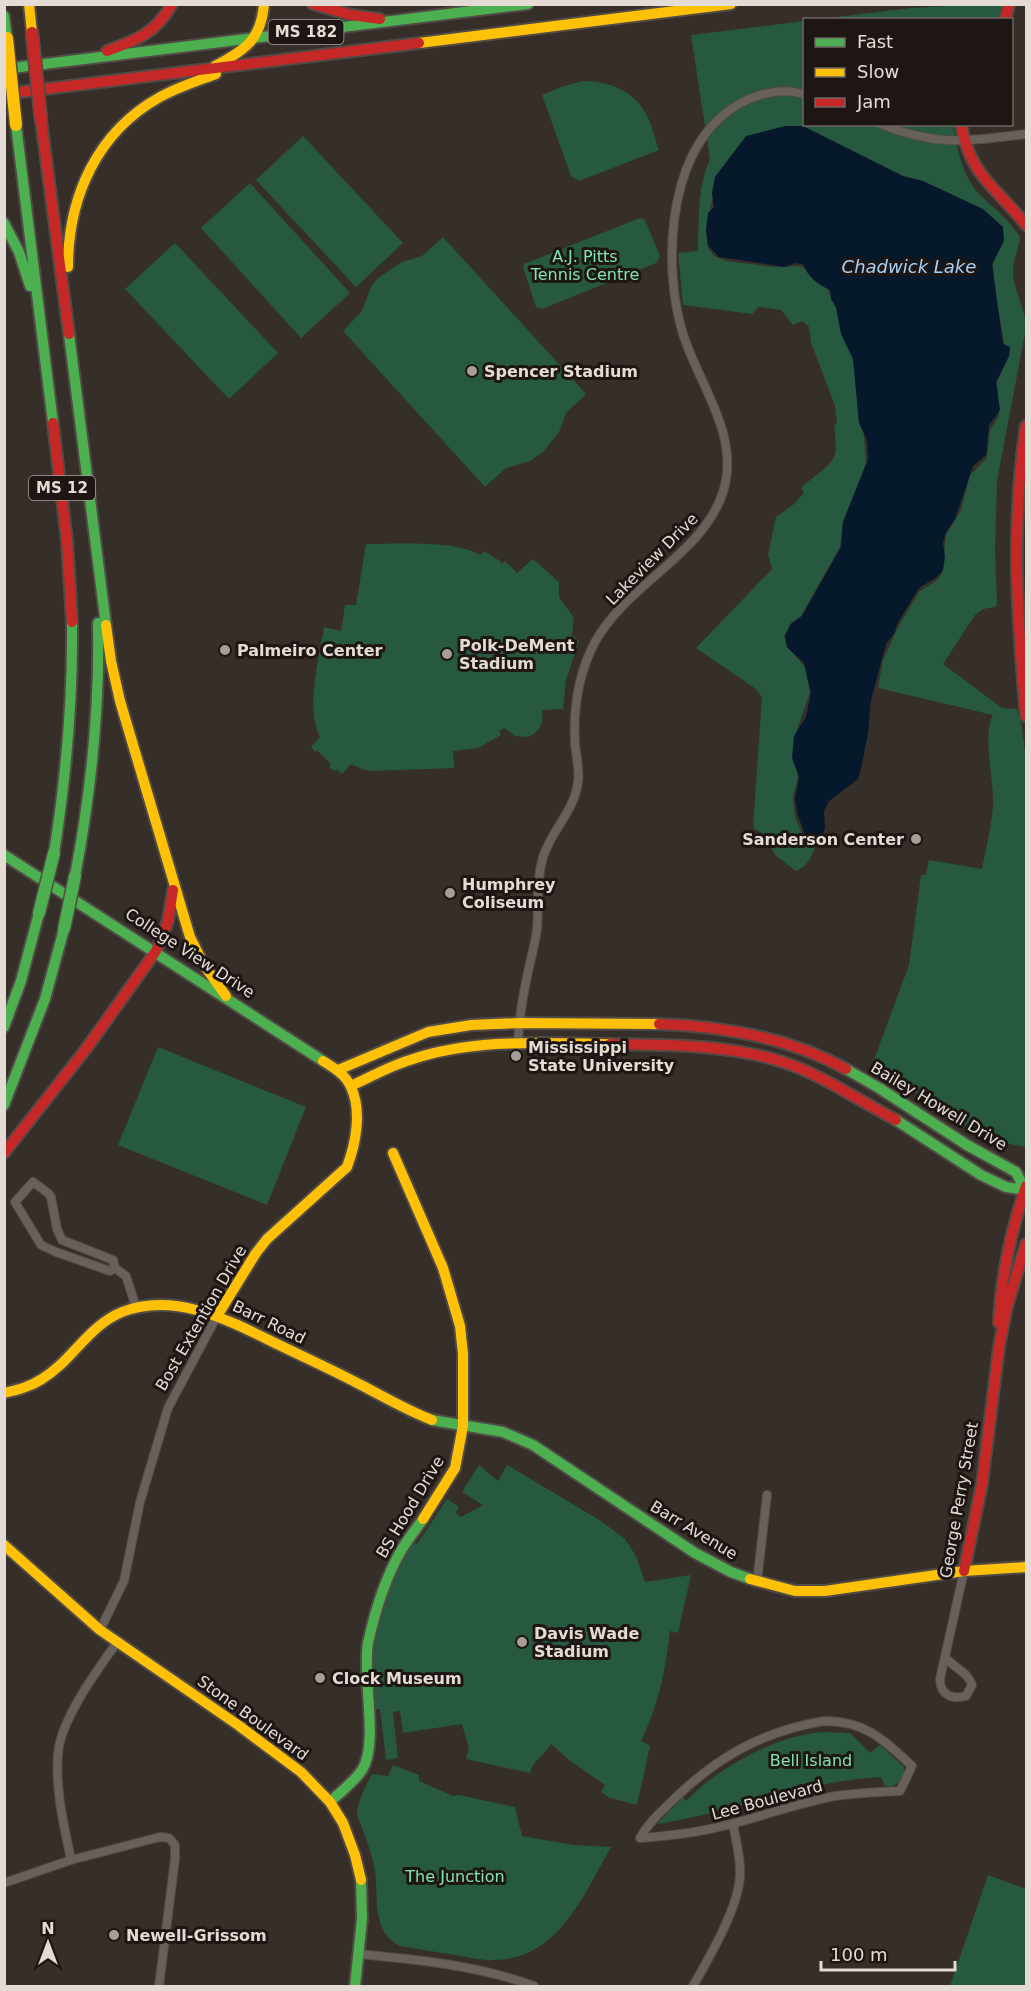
<svg xmlns="http://www.w3.org/2000/svg" width="1031" height="1991" font-family="'DejaVu Sans',sans-serif">
	<rect width="100%" height="100%" fill="#362e29"/>
	<g fill="#26593f">
		<polygon points="967,5 1003,5 999,19 820,19 911,8"/>
		<path d="M804,21V124L954,125C955,146 964,178 979,194C994,208 1009,220 1020,237C1019,249 1013,260 1013,271C1013,291 1026,308 1026,328L997,481L995,550L997,603L996,607L983,609L975,615L943,664L1002,708L1017,709L1022,727L1026,760V1147L995,1141L978,1134L872,1065L909,965L921,875H926L929,860L982,869C986,848 992,825 993,804C994,779 982,736 993,715L878,688L883,660L898,627L919,592L937,580L942,573L946,535L961,510L970,475L987,458L990,430L999,416L997,382L1009,356L1004,342L996,298L993,269V264L1002,242L716,179L706,233L708,248L714,256L726,261L774,267L799,266L812,271L823,279L846,330L860,384L866,463L843,522L840,547L801,616L791,623L784,636L787,647L800,661L805,668L810,692L797,730L798,777L793,797L795,817L801,831L810,843L816,845C812,856 807,867 796,871L776,856L762,833L753,828L762,697L756,689L696,648L772,569L768,555L776,517L794,504L804,493L801,488C811,477 830,469 835,454C837,447 835,433 834,425L837,424L835,406L811,342L809,327L802,321L793,325L781,310L759,307L752,314L683,305L678,253L698,251C699,219 697,189 710,159L691,35Z"/>
		<path d="M582,81C610,81 636,91 648,118C653,128 655,140 659,150L579,181L571,176L542,95L561,87Z"/>
		<polygon points="303,136 403,243 356,287 256,180"/>
		<polygon points="250,183 350,293 301,338 201,228"/>
		<polygon points="640,218 645,220 660,256 656,263 542,309 536,307 523,267 524,264"/>
		<polygon points="443,237 586,394 566,413 559,432 543,452 530,461 506,468 485,487 343,331 362,311 371,287 378,278 402,262 422,256"/>
		<polygon points="175,243 278,353 229,399 125,289"/>
		<path d="M366,544C399,544 453,540 481,555L484,551L500,561L502,564L505,561L517,573L533,559L559,582V597L574,618L572,635L579,641L566,680L563,709L542,710C544,722 540,732 528,737L515,736L504,728L499,731L501,735L478,748L453,751L454,768L372,771L364,770L351,764L342,774L336,769L334,771L329,767L331,764L317,750L315,752L311,747L320,737C305,708 319,659 324,627L341,631L345,605H356Z"/>
		<polygon points="158,1047 306,1107 267,1205 118,1145"/>
		<path d="M479,1465L498,1481L507,1465L601,1521L625,1539L636,1556L645,1582L691,1575L678,1633L670,1631C665,1672 659,1704 641,1741L650,1746L637,1805L610,1798L601,1792L605,1785L569,1760L551,1744C545,1755 533,1760 530,1773L466,1759L469,1749L462,1724L403,1733L400,1711L393,1712L398,1758L386,1760L380,1709H372C372,1671 373,1633 385,1595C392,1577 402,1559 411,1541L417,1544L447,1499L459,1507L456,1513L461,1517L483,1505L462,1492Z"/>
		<path d="M823,1732L850,1733L870,1753L880,1745L904,1767C905,1776 900,1784 892,1786H885L881,1777C804,1781 733,1813 657,1824L683,1797L686,1801C696,1792 704,1783 715,1776C744,1755 787,1734 823,1732Z"/>
		<path d="M393,1765L419,1775V1781L453,1796L459,1795L515,1807L522,1836L573,1845L611,1847C584,1894 559,1958 496,1960C482,1961 468,1957 455,1955C436,1952 418,1949 400,1946C369,1931 380,1893 374,1865C370,1848 363,1831 357,1815C357,1803 366,1784 372,1774L388,1776Z"/>
		<polygon points="988,1875 1026,1889 1026,1986 950,1986"/>
	</g>
	<path fill="#05182c" d="M785,126H803L903,176L923,181L983,209L1003,227L1004,241L992,264L1003,344L1010,347L1009,356L996,382L1000,410L989,425L986,455L973,466L955,519L946,532L943,543L945,557L943,570L937,577L919,588L897,624L895,632L886,644L871,700L868,733L861,769L858,779L829,801L824,811L825,828L822,836L815,840L806,837L798,816L795,799L799,777L792,758L794,736L806,717L811,693L804,663L787,647L785,636L791,624L802,616L841,547L843,522L868,460L867,440L859,423L853,359L841,334L836,307L831,299L830,290C817,284 808,277 803,264L795,263L785,267L719,257L708,245L706,230L708,213L714,207L712,193L715,177L746,136Z"/>
	<g fill="none" stroke-linecap="round" stroke-linejoin="round">
		<g stroke="#514a45" stroke-width="10">
			<g id="street">
				<path d="M881,124C935,147 970,141 1026,134"/>
				<path d="M518,1043C519,1021 522,999 527,977C530,961 535,945 537,929C539,905 536,881 543,857C551,831 575,810 578,782C580,770 576,756 575,744C573,708 578,674 595,642C626,585 704,553 723,492C741,436 699,385 683,334C663,269 667,164 722,116C744,97 776,86 804,94"/>
				<polyline points="115,1268 113,1260 62,1240 57,1229 51,1197 48,1193 33,1182 15,1202 41,1245 56,1252 110,1271 115,1268 126,1276 136,1307"/>
				<polyline points="757,1582 767,1495"/>
				<polyline points="100,1630 124,1581 140,1502 168,1408 217,1316"/>
				<path d="M945,1657C954,1668 968,1672 972,1685L966,1696C951,1700 940,1694 940,1679L964,1571"/>
				<path d="M824,1721C865,1721 883,1739 912,1766L900,1791C878,1792 857,1793 835,1796C797,1803 761,1817 723,1826C696,1833 668,1836 640,1838C648,1823 661,1812 673,1800C717,1757 763,1731 824,1721Z"/>
				<path d="M71,1860C64,1825 55,1790 58,1754C60,1720 98,1669 118,1641"/>
				<polyline points="4,1883 71,1860 160,1837 169,1838 175,1845 175,1859 159,1986"/>
				<path d="M359,1954C418,1960 477,1965 534,1986"/>
				<path d="M693,1986C709,1958 739,1907 740,1875C741,1859 736,1840 733,1824"/>
			</g>
		</g>
		<g stroke="#514a45" stroke-width="14">
			<g id="fast">
				<polyline points="4,16 7,38"/>
				<polyline points="4,69 528,4"/>
				<polyline points="16,125 53,423"/>
				<polyline points="4,223 19,252 30,286"/>
				<polyline points="69,334 106,625"/>
				<path d="M54,853C66,777 73,700 72,622"/>
				<polyline points="4,855 323,1061"/>
				<path d="M75,876C91,792 100,709 98,623"/>
				<polyline points="4,1027 21,981 39,913"/>
				<polyline points="846,1069 879,1088 967,1145 1016,1172 1025,1190"/>
				<polyline points="4,1105 45,999 64,929"/>
				<polyline points="896,1120 981,1175 1006,1187 1026,1190"/>
				<polyline points="432,1420 503,1432 533,1445 695,1553 731,1572 750,1579"/>
				<path d="M330,1802C340,1792 354,1782 362,1770C379,1744 362,1677 368,1643C375,1611 385,1578 402,1549C408,1539 416,1529 423,1519"/>
				<polyline points="355,1986 362,1919 361,1880"/>
			</g>
		</g>
		<g stroke="#514a45" stroke-width="14">
			<g id="slow">
				<polyline points="29,4 32,33"/>
				<polyline points="419,43 731,4"/>
				<path d="M215,66C245,50 261,40 264,4"/>
				<path d="M68,267C68,197 97,132 160,97C178,87 197,81 216,74"/>
				<polyline points="106,625 111,661 120,701 190,937 204,965 226,996"/>
				<polyline points="338,1070 428,1032 471,1025 519,1023 659,1024"/>
				<path d="M351,1086C370,1077 390,1066 410,1060C474,1038 543,1043 610,1044"/>
				<polyline points="393,1153 443,1268 460,1326 463,1354 463,1426 455,1468 423,1519"/>
				<path d="M217,1316L256,1253L267,1239L347,1167C356,1143 362,1111 351,1087C346,1075 333,1067 323,1061"/>
				<path d="M4,1393C17,1390 30,1387 42,1379C72,1361 88,1326 122,1312C175,1291 230,1321 277,1344C306,1358 335,1371 363,1386C386,1398 408,1411 432,1420"/>
				<polyline points="4,1545 100,1630 238,1725 301,1772 330,1802 343,1823 355,1855 361,1880"/>
				<polyline points="750,1579 795,1591 825,1591 964,1571 1026,1567"/>
			</g>
		</g>
		<g stroke="#514a45" stroke-width="14">
			<g id="jam">
				<polyline points="313,4 351,15 380,19"/>
				<polyline points="1005,20 1009,4"/>
				<path d="M107,51C137,40 156,33 172,4"/>
				<polyline points="4,94 419,43"/>
				<polyline points="41,120 69,334"/>
				<path d="M961,124C970,176 996,187 1026,225"/>
				<polyline points="53,423 67,541 72,622"/>
				<path d="M1026,426C1011,524 1017,618 1026,716"/>
				<path d="M659,1024C724,1026 788,1037 846,1069"/>
				<path d="M610,1044C665,1045 720,1044 773,1059C817,1071 856,1099 896,1120"/>
				<polyline points="4,1153 86,1049 156,951 168,921 173,890"/>
				<path d="M999,1323C1001,1276 1011,1231 1026,1186"/>
				<polyline points="964,1571 982,1484 999,1347 1007,1306 1026,1244"/>
			</g>
		</g>
		<use href="#street" stroke="#67605b" stroke-width="8"/>
		<use href="#fast" stroke="#4caf50" stroke-width="10"/>
		<use href="#slow" stroke="#ffc107" stroke-width="10"/>
		<use href="#jam" stroke="#c62828" stroke-width="10"/>
		<g stroke="#514a45" stroke-width="15" stroke-linecap="butt">
			<g id="fast-bridge">
				<polyline points="39,913 54,853"/>
				<polyline points="64,929 75,876"/>
			</g>
		</g>
		<g stroke="#514a45" stroke-width="15" stroke-linecap="butt">
			<polyline id="slow-bridge" points="7,38 16,125"/>
		</g>
		<g stroke="#514a45" stroke-width="15" stroke-linecap="butt">
			<polyline id="jam-bridge" points="32,33 41,120"/>
		</g>
		<use href="#fast-bridge" stroke="#4caf50" stroke-width="12"/>
		<use href="#slow-bridge" stroke="#ffc107" stroke-width="12"/>
		<use href="#jam-bridge" stroke="#c62828" stroke-width="12"/>
	</g>
	<g fill="#a79e99" stroke="#1d1613" stroke-width="2">
		<circle cx="472" cy="371" r="6"/>
		<circle cx="225" cy="650" r="6"/>
		<circle cx="447" cy="654" r="6"/>
		<circle cx="916" cy="839" r="6"/>
		<circle cx="450" cy="893" r="6"/>
		<circle cx="516" cy="1056" r="6"/>
		<circle cx="522" cy="1642" r="6"/>
		<circle cx="320" cy="1678" r="6"/>
		<circle cx="114" cy="1935" r="6"/>
	</g>
	<g text-anchor="middle" dominant-baseline="central" stroke-width="6" stroke-linejoin="round" paint-order="stroke">
		<g fill="#1d1613" stroke="#a8a09b" stroke-width="1.5">
			<rect x="268.5" y="20" width="75" height="24" rx="4.5"/>
			<rect x="29" y="476" width="66" height="24" rx="4.5"/>
		</g>
		<g font-size="15" font-weight="bold" fill="#e4dbd5">
			<text x="306" y="32">MS 182</text>
			<text x="62" y="488">MS 12</text>
		</g>
		<g font-size="16" fill="#80e4af" stroke="#1d1613">
			<text x="585" y="256">A.J. Pitts<tspan x="585" dy="18">Tennis Centre</tspan></text>
			<text x="811" y="1760">Bell Island</text>
			<text x="455" y="1876">The Junction</text>
		</g>
		<g font-size="16" font-weight="bold" fill="#e4dbd5" stroke="#1d1613" text-anchor="start">
			<text x="484" y="371">Spencer Stadium</text>
			<text x="459" y="645">Polk-DeMent<tspan x="459" dy="18">Stadium</tspan></text>
			<text x="237" y="650">Palmeiro Center</text>
			<text x="904" y="839" text-anchor="end">Sanderson Center</text>
			<text x="462" y="884">Humphrey<tspan x="462" dy="18">Coliseum</tspan></text>
			<text x="528" y="1047">Mississippi<tspan x="528" dy="18">State University</tspan></text>
			<text x="534" y="1633">Davis Wade<tspan x="534" dy="18">Stadium</tspan></text>
			<text x="332" y="1678">Clock Museum</text>
			<text x="126" y="1935">Newell-Grissom</text>
		</g>
		<g font-size="16" fill="#e4dbd5" stroke="#1d1613">
			<text transform="translate(652 559) rotate(-45)">Lakeview Drive</text>
			<text transform="translate(190 953) rotate(33)">College View Drive</text>
			<text transform="translate(939 1106) rotate(31)">Bailey Howell Drive</text>
			<text transform="translate(201 1318) rotate(-60)">Bost Extention Drive</text>
			<text transform="translate(269 1322) rotate(26)">Barr Road</text>
			<text transform="translate(959 1500) rotate(-80)">George Perry Street</text>
			<text transform="translate(410 1507) rotate(-59)">BS Hood Drive</text>
			<text transform="translate(694 1530) rotate(31)">Barr Avenue</text>
			<text transform="translate(253 1718) rotate(36)">Stone Boulevard</text>
			<text transform="translate(767 1800) rotate(-15)">Lee Boulevard</text>
		</g>
		<g font-size="18" font-style="italic" fill="#a4d2f9" stroke="#1d1613">
			<text x="909" y="266">Chadwick Lake</text>
		</g>
	</g>
	<rect width="1031" height="1991" fill="none" stroke="#e4dbd5" stroke-width="12"/>
	<rect x="803" y="18" width="210" height="108" fill="#1d1613" stroke="#6d6561" stroke-width="1.5"/>
	<rect x="815" y="38" width="30" height="9" fill="#4caf50" stroke="#6d6561" stroke-width="1.5"/>
	<text x="857" y="48" font-size="18" fill="#e4dbd5">Fast</text>
	<rect x="815" y="68" width="30" height="9" fill="#ffc107" stroke="#6d6561" stroke-width="1.5"/>
	<text x="857" y="78" font-size="18" fill="#e4dbd5">Slow</text>
	<rect x="815" y="98" width="30" height="9" fill="#c62828" stroke="#6d6561" stroke-width="1.5"/>
	<text x="857" y="108" font-size="18" fill="#e4dbd5">Jam</text>
	<g transform="translate(48 1943)" stroke="#1d1613" stroke-width="4.5" paint-order="stroke">
	<path d="M0-4.5L10 22L0 15L-10 22Z" fill="#e4dbd5"/>
	<text y="-9" font-size="16" font-weight="bold" text-anchor="middle" fill="#e4dbd5">N</text>
	</g>
	<path d="M821 1961v9h134v-9" fill="none" stroke="#e4dbd5" stroke-width="3"/>
	<text x="830" y="1961" font-size="18" fill="#e4dbd5" stroke="#1d1613" stroke-width="4.5" paint-order="stroke">100 m</text>
</svg>
